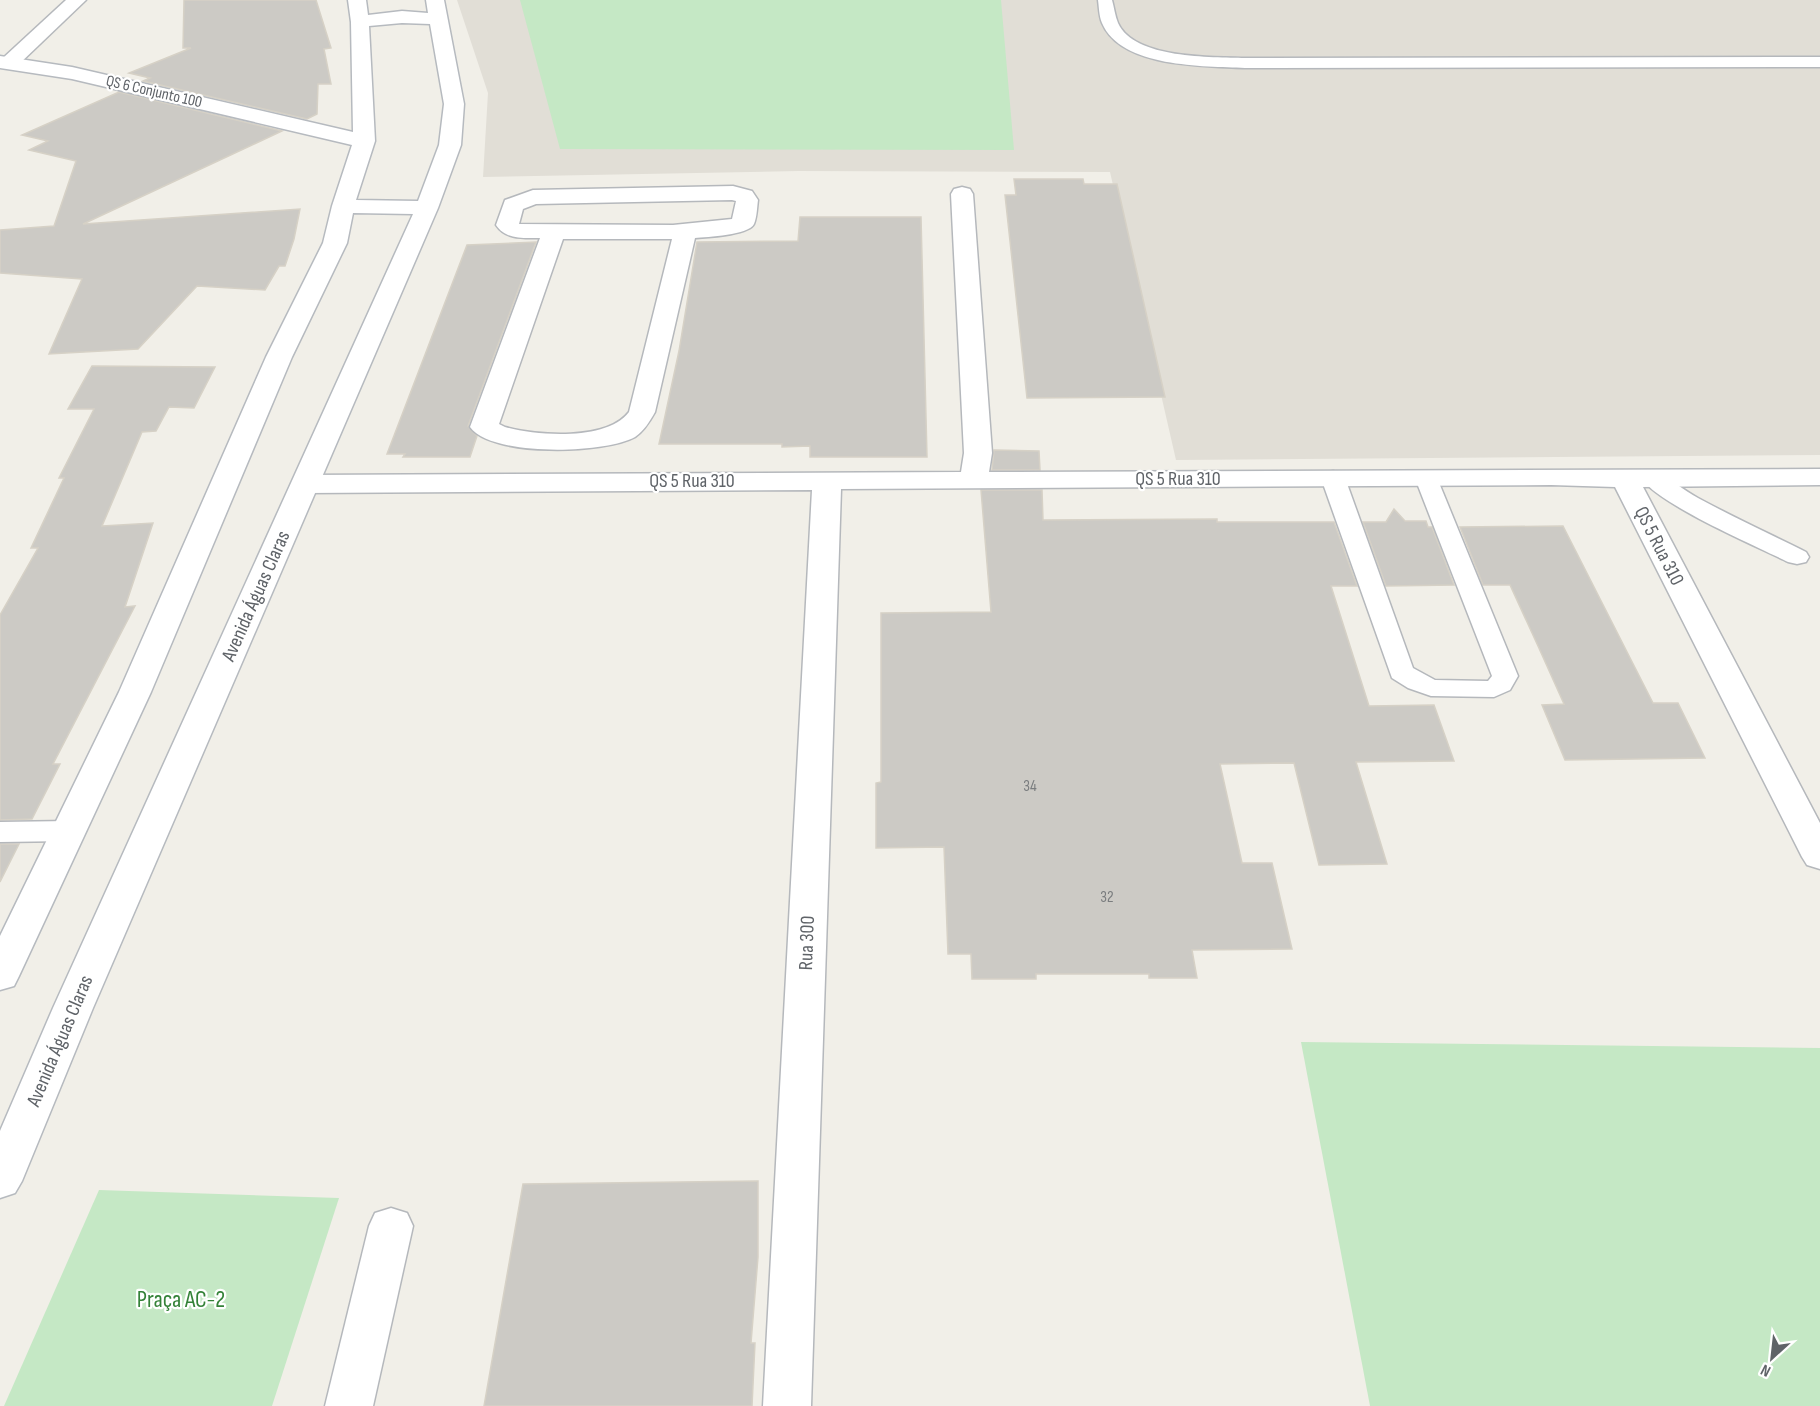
<svg xmlns="http://www.w3.org/2000/svg" width="1820" height="1406" font-family="'Sofia Sans Condensed',sans-serif">
	<rect width="100%" height="100%" fill="#f1efe8"/>
	<polygon fill="#e1ded6" points="457,0 1820,0 1820,455 1176,460 1110,172 798,171 483,177 488,93"/>
	<g fill="#c5e8c5">
		<polygon points="520,0 1001,0 1014,150 560,149"/>
		<polygon points="1301,1042 1820,1048 1820,1406 1370,1406"/>
		<polygon points="99,1190 339,1198 272,1406 4,1406"/>
	</g>
	<g fill="#cccac5" stroke="#d6d1c6" stroke-width="1.5">
		<polygon points="184,0 316,0 331,48 324,49 331,84 318,84 317,114 307,119 143,81 150,78 129,73 191,48 183,48"/>
		<polygon points="119,92 282,131 83,224 300,209 294,239 285,266 279,266 265,290 197,286 138,349 49,354 82,279 0,273 0,230 54,226 76,161 29,150 48,141 22,135"/>
		<polygon points="1014,179 1083,179 1084,184 1117,184 1165,397 1027,398 1005,195 1016,195"/>
		<polygon points="800,217 921,217 927,457 810,457 810,446 782,447 782,444 659,444 679,351 697,242 798,241"/>
		<polygon points="536,242 468,426 477,436 470,457 403,457 405,454 387,454 467,245"/>
		<polygon points="92,366 215,367 194,408 169,407 156,431 142,432 102,526 153,523 125,607 135,606 53,764 60,764 32,819 0,820 0,615 38,548 31,548 64,478 59,478 94,409 68,409"/>
		<polygon points="994,450 1039,451 1040,470 992,470"/>
		<polygon points="981,490 1042,490 1043,520 1217,519 1217,522 1334,522 1357,586 1331,586 1369,706 1434,705 1454,761 1356,762 1387,864 1319,865 1294,763 1220,764 1242,863 1272,863 1292,949 1192,950 1197,978 1149,978 1149,974 1036,974 1036,979 972,979 971,954 948,954 944,847 876,848 876,783 881,782 881,613 991,612"/>
		<polygon points="1394,509 1405,521 1426,521 1428,527 1432,527 1454,585 1386,586 1363,522 1386,522"/>
		<polygon points="1563,526 1653,703 1678,703 1705,758 1565,760 1542,705 1564,704 1538,646 1510,585 1483,585 1460,527"/>
		<polygon points="0,844 19,844 0,882"/>
		<polygon points="758,1181 758,1257 751,1343 755,1343 752,1406 484,1406 523,1184"/>
	</g>
	<g fill="none" stroke-linecap="round" stroke-linejoin="round">
		<g stroke="#b5b8bc" stroke-width="3">
			<g id="lane">
				<path d="M1098,0H1112C1114,7 1115,16 1118,23C1134,59 1212,57 1245,58L1820,57V67L1245,68C1204,66 1121,68 1102,23C1099,16 1099,7 1098,0Z"/>
				<polygon points="1333,471 1341,473 1345,478 1413,668 1435,680 1488,681 1492,676 1415,478 1419,473 1427,471 1435,473 1518,676 1510,690 1494,697 1431,696 1408,688 1392,678 1321,478 1325,473"/>
				<path d="M1654,472C1665,475 1685,491 1698,498C1733,517 1770,534 1806,552L1809,557L1806,562L1797,564L1788,562C1756,546 1660,505 1642,479L1646,474Z"/>
				<polygon points="69,821 79,824 84,831 79,838 69,841 0,842 0,822"/>
			</g>
		</g>
		<g stroke="#b5b8bc" stroke-width="3">
			<g id="street">
				<polygon points="66,0 86,0 17,66 3,66 0,62 3,58"/>
				<path d="M733,186L752,191L758,200C757,207 757,217 754,224C749,235 707,237 695,238L655,412C650,421 644,431 635,437C605,454 491,457 470,427L540,238C523,238 506,240 496,225L505,200L533,190ZM732,200L736,201L732,219L673,225L519,224L523,209L536,204ZM563,239H672L629,412C607,441 537,436 505,427L499,424Z"/>
				<polygon points="962,187 970,189 973,194 992,453 989,472 1820,469 1820,485 1643,487 1820,823 1820,869 1807,865 1802,857 1615,487 1551,485 841,489 811,1406 763,1406 812,490 306,493 296,490 292,484 296,478 306,475 961,472 964,453 951,194 954,189"/>
				<polygon points="391,1208 407,1213 413,1226 373,1406 325,1406 369,1226 375,1213"/>
			</g>
		</g>
		<g stroke="#b6babf" stroke-width="3">
			<path id="secondary" d="M348,0H366L368,15L402,11L428,13L426,0H444L464,104L461,145L438,208L93,1008L22,1181L15,1193L0,1198V1131L53,1008L413,214L353,213L347,243L292,357L151,692L19,976L14,986L0,990V936L119,692L266,357L323,243L332,206L352,145L72,79L0,68V56L72,67L353,132L351,22ZM402,23L430,24L444,104L439,145L418,201L356,200L375,141L369,26Z"/>
		</g>
		<use href="#lane" fill="#fff" fill-rule="evenodd"/>
		<use href="#street" fill="#fff" fill-rule="evenodd"/>
		<use href="#secondary" fill="#fff" fill-rule="evenodd"/>
	</g>
	<g text-anchor="middle" dominant-baseline="central" stroke-width="4.5" stroke-linejoin="round" paint-order="stroke">
		<g font-size="16" fill="#5f6368" stroke="#fff">
			<text transform="translate(154 92) rotate(13)">QS 6 Conjunto 100</text>
		</g>
		<g font-size="16" fill="#7a7d7f">
			<text x="1030" y="786">34</text>
			<text x="1107" y="897">32</text>
		</g>
		<g font-size="20" fill="#5f6368" stroke="#fff">
			<text x="1178" y="479">QS 5 Rua 310</text>
			<text x="692" y="481">QS 5 Rua 310</text>
			<text transform="translate(1659 546) rotate(63)">QS 5 Rua 310</text>
			<text transform="translate(256 596) rotate(-66)">Avenida Águas Claras</text>
			<text transform="translate(807 943) rotate(-88)">Rua 300</text>
			<text transform="translate(60 1041) rotate(-67)">Avenida Águas Claras</text>
		</g>
		<g font-size="24" fill="#348238" stroke="#fff">
			<text x="181" y="1299">Praça AC-2</text>
		</g>
	</g>
	<g transform="translate(1772 1358) rotate(207)" stroke="#ffffff" stroke-width="4.5" paint-order="stroke">
	<path d="M0-4.5L10 22L0 15L-10 22Z" fill="#5f6368"/>
	<text y="-9" font-size="16" font-weight="bold" text-anchor="middle" fill="#5f6368">N</text>
	</g>
</svg>
